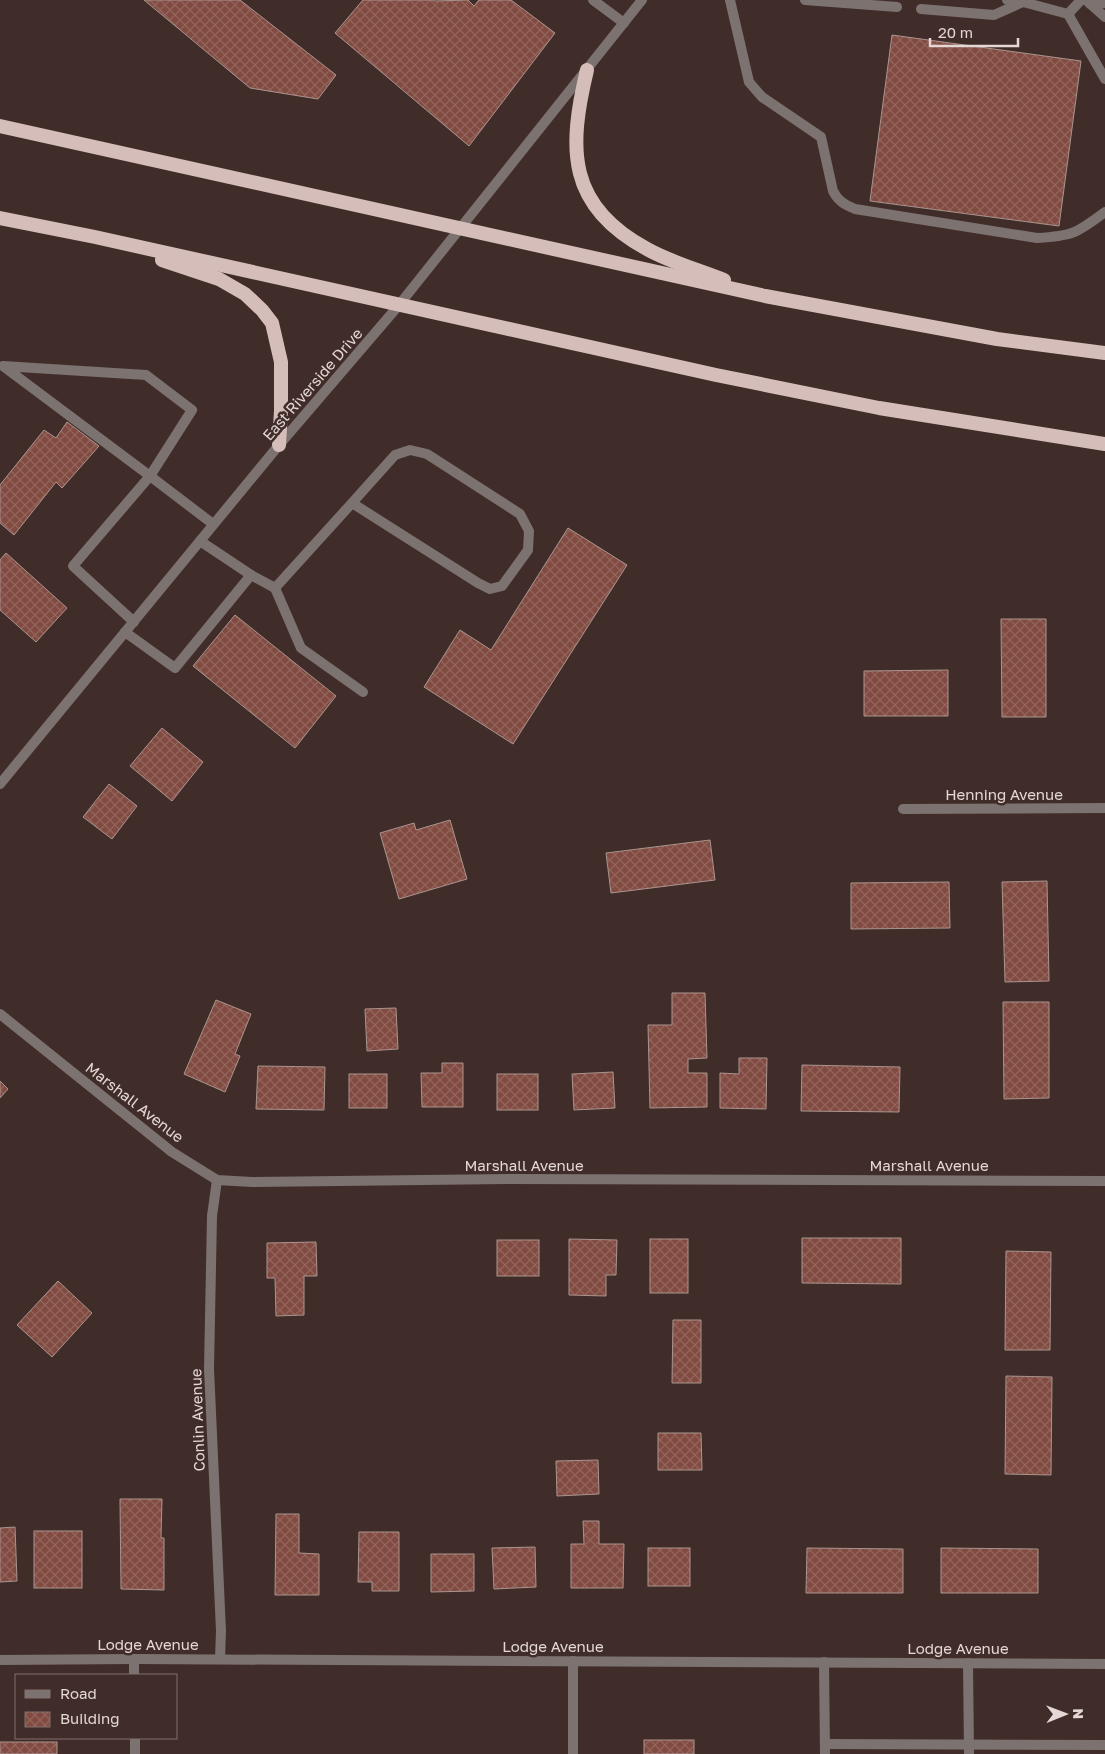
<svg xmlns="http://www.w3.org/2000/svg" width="1105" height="1754" font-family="'Golos Text',sans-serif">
	<defs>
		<pattern id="building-cross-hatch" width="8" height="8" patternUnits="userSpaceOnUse" patternTransform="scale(1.25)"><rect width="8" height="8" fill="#814b41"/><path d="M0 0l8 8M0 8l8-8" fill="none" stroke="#93645c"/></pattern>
	</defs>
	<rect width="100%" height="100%" fill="#402d29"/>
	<g fill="url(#building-cross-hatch)" stroke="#ab948f">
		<polygon points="144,0 240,0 336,75 318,99 250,88"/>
		<polygon points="363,0 433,0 435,1 468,0 474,6 479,0 511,0 555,33 469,146 335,33"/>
		<polygon points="892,35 1081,61 1059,226 870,201"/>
		<polygon points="67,422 99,446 62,488 56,482 14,535 0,523 0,485 44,430 56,438"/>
		<polygon points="568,528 627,565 513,744 424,687 460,630 491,650"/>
		<polygon points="6,553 67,608 36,642 0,610 0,560"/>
		<polygon points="235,615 336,696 295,748 193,666"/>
		<polygon points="1001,619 1046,619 1046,717 1002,717"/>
		<polygon points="948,670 948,716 864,716 864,671"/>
		<polygon points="162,728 203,762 172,801 130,766"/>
		<polygon points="109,784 137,806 112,839 83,817"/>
		<polygon points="450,820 467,879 399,899 380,833 414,823 416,830"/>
		<polygon points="710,840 715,880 611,893 606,853"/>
		<polygon points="1047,881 1049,981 1005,982 1002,882"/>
		<polygon points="949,882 950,928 851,929 851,883"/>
		<polygon points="672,993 705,993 707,1058 688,1059 688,1073 707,1073 707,1107 650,1108 648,1025 672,1025"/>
		<polygon points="216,1000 251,1014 235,1054 240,1056 225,1092 184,1074"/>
		<polygon points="1003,1002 1049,1002 1049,1098 1004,1099"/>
		<polygon points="396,1008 398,1049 367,1051 365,1009"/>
		<polygon points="739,1058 767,1058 766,1109 720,1108 720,1073 739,1074"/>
		<polygon points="442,1063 463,1063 463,1107 422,1107 421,1073 442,1073"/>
		<polygon points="802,1065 900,1067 899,1112 801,1111"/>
		<polygon points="258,1066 325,1067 324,1110 256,1109"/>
		<polygon points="613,1072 615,1108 574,1110 572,1074"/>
		<rect x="349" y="1074" width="38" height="34"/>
		<rect x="497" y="1074" width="41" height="36"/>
		<polygon points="0,1081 8,1089 0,1098"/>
		<polygon points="802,1238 901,1238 901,1284 802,1283"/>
		<polygon points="569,1239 617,1240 616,1275 606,1275 606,1296 569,1295"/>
		<rect x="650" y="1239" width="38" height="54"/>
		<rect x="497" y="1240" width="42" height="36"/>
		<polygon points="316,1242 317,1276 304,1276 304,1315 276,1316 275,1278 267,1278 267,1243"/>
		<polygon points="1006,1251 1051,1252 1050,1350 1005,1350"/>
		<polygon points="58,1281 92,1313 52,1357 17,1325"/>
		<polygon points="673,1320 701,1320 701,1383 672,1383"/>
		<polygon points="1006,1376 1052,1377 1051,1475 1005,1474"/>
		<polygon points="658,1433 701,1433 702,1470 658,1470"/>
		<polygon points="598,1460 599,1494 557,1496 556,1461"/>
		<polygon points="120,1499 162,1499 161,1538 164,1538 164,1590 121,1589"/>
		<polygon points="276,1514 299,1514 299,1553 319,1554 319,1595 275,1595"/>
		<polygon points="583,1521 599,1521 599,1544 624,1544 623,1588 571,1588 571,1544 584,1544"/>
		<polygon points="15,1527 17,1581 0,1582 0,1528"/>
		<rect x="34" y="1531" width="48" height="57"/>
		<polygon points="359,1532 399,1532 399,1591 372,1591 372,1582 358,1582"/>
		<polygon points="535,1547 536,1587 494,1589 492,1548"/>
		<rect x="648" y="1548" width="42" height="38"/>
		<polygon points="807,1548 903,1549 903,1593 806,1593"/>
		<polygon points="941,1548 1038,1549 1038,1593 941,1593"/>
		<polygon points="431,1554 474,1554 474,1591 431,1592"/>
		<rect x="644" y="1740" width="50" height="14"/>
		<rect x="0" y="1742" width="57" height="12"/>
	</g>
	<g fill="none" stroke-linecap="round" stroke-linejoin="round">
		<g stroke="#7c7270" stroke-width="10">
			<polyline points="593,0 624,23"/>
			<path d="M730,0L749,82L762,97L821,137L833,191C838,201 844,204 855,209L1037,238C1073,236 1077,233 1105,212"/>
			<polyline points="805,0 897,7"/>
			<polyline points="1007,0 1023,2 1068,14 1081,0"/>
			<polyline points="1090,4 1105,3"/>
			<polyline points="921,9 994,15 1023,2"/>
			<polyline points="1068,14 1105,79"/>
			<polygon points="3,366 146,375 192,410 150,476"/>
			<polyline points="200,541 251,575 275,588 352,503 478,583 490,589 502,586 528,550 529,531 520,514 427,454 410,450 395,455 352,503"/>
			<polyline points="275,588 301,648 363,692"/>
			<polyline points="134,622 73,566 150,476 213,524"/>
			<polyline points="125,632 175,668 251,575"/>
			<polyline points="824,1662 825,1754"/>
			<polyline points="968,1663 969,1754"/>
			<polyline points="825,1744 1105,1745"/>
		</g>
		<g stroke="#7c7270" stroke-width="10">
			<polyline points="1086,0 1105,17"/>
			<polyline points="903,809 1105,808"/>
			<polyline points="0,1014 172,1152 217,1180 252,1182 508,1179 1105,1181"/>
			<polyline points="217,1180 212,1216 209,1369 221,1631 220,1659"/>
			<polyline points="134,1659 134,1675"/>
			<polyline points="0,1660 134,1659 1105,1664"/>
			<polyline points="135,1738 135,1754"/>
			<polyline points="573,1754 573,1661"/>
		</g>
		<polyline stroke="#7c7270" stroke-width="10" points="0,784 279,445 399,305 642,0"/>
		<g stroke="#d5beba" stroke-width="14">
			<path d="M587,70C568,149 567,206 647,249C670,262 699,270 724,280"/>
			<polyline points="0,126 765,296 997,339 1105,353"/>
			<polyline points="0,218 95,237 716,375 879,408 1105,444"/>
			<polyline points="162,260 219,279 245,294 262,310 272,323 281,362 281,411 279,445"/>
		</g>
	</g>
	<g text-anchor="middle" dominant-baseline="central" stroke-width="5" stroke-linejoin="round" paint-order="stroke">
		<g font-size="15" fill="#e4d7d5" stroke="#402d29">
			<text transform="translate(312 384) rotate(-49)">East Riverside Drive</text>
			<text x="1004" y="794">Henning Avenue</text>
			<text transform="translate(135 1102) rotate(38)">Marshall Avenue</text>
			<text x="524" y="1165">Marshall Avenue</text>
			<text x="929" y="1165">Marshall Avenue</text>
			<text transform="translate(197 1420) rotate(-92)">Conlin Avenue</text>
			<text x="148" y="1644">Lodge Avenue</text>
			<text x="553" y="1646">Lodge Avenue</text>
			<text x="958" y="1648">Lodge Avenue</text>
		</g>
	</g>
	<rect x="15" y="1674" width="162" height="65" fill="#402d29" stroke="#82716e"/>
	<rect x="25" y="1690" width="25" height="8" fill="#7c7270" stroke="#82716e"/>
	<text x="60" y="1699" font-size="15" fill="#e4d7d5">Road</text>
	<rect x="25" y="1712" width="25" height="15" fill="url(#building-cross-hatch)" stroke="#82716e"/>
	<text x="60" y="1724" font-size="15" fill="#e4d7d5">Building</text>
	<g transform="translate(1065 1714) rotate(89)" stroke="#402d29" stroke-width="4" paint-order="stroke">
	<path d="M0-4L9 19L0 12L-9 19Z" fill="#e4d7d5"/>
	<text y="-8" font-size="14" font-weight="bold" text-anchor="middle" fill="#e4d7d5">N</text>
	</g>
	<path d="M930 38v8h88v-8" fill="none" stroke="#e4d7d5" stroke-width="2.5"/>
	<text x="938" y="38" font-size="15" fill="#e4d7d5" stroke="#402d29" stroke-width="4" paint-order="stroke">20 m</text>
</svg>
